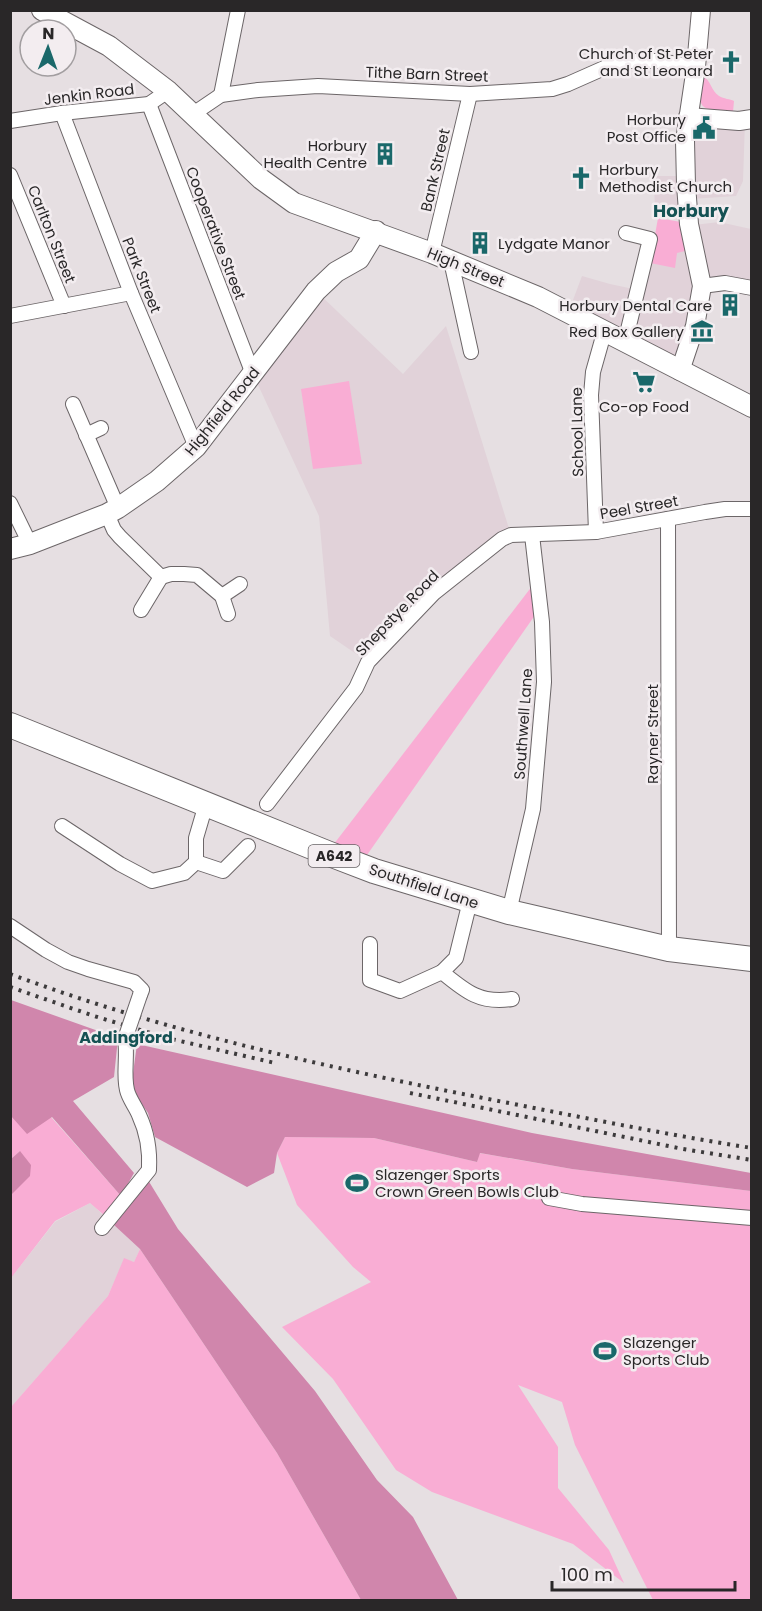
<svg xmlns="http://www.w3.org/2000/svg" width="762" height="1611" font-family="Poppins,sans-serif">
	<rect width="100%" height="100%" fill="#e6dfe2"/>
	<g fill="#e1d2d9">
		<polygon points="689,120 745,122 743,181 736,196 691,199 694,225 719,222 751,229 751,284 704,283 681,362 570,308 582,276 610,284 643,291 650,263 677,252 688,250 681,220 655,217 654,176 688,176"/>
		<polygon points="316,291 403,374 446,326 511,535 502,539 368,662 330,636 319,516 253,374"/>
		<polygon points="90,1203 140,1249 134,1262 124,1259 108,1296 11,1407 11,1278 55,1222"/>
	</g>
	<g fill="#f9add4">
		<path d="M702,75C711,80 711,91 719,96C724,99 730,99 734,101L733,112C698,108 698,112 702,75Z"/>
		<polygon points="658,218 681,222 689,250 677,253 675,268 650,263"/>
		<polygon points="349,381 362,464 313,469 301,389"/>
		<polygon points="536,581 540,608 360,865 327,853"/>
		<polygon points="11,1115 51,1117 121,1196 105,1216 90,1203 55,1221 11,1278 11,1195 14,1191 20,1151 11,1159"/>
		<polygon points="285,1137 374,1138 477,1162 479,1153 572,1169 751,1191 751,1600 653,1600 575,1445 562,1402 518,1385 558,1447 558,1488 609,1550 624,1583 573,1544 432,1492 396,1470 333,1379 282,1327 371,1282 353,1267 297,1205 277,1153"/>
		<polygon points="140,1249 277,1453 361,1600 11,1600 11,1407 108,1296 124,1258 134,1262"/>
	</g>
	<g fill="#d086ac">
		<polygon points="11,1000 118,1038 114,1077 73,1101 134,1173 121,1196 52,1117 27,1134 11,1116"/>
		<polygon points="137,1044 532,1133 751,1173 751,1191 572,1169 480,1153 477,1162 374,1138 285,1137 277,1153 274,1173 247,1187 155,1137 148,1113 131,1088"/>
		<polygon points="20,1151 31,1165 30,1176 11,1195 11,1159"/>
		<polygon points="148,1180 178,1229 315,1391 377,1480 413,1517 458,1600 361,1600 277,1453 140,1249 114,1225"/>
	</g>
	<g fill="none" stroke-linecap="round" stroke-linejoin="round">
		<g stroke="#6c6668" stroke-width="16">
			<g id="minor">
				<polyline points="221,95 238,10"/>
				<polyline points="149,104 253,374"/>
				<polyline points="62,113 131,293 196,447"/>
				<polyline points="193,114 221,95 258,90 318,86 470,94 552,89 568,84 620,61 658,61 696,67"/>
				<polyline points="10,121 62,113 149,104 168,91"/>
				<polyline points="10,175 64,306"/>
				<polyline points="432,253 470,94"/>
				<polyline points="451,261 471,352"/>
				<polyline points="702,286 725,283 752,288"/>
				<polyline points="10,316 131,293"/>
				<polyline points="625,342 650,239 626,233"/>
				<polyline points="73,404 118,508"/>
				<polyline points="86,435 101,428"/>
				<polyline points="10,503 30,544"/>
				<polyline points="107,514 114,530 120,537 161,577 171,574 184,574 197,575 222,596 228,614"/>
				<polyline points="668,519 669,949"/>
				<polyline points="596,532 591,395 593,372 604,333"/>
				<polyline points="222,596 240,584"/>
				<polyline points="141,610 161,577"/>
				<polyline points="267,804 356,688 368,662 434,593 502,539 511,535 596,532 705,512 725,509 752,509"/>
				<polyline points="62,826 120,864 152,881 184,873 196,862 196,838 206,804"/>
				<polyline points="196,862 223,871 248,846"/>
				<polyline points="509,912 533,809 544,682 542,622 532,535"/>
				<polyline points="10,926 46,950 68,962 88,969 134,982 142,990 140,995"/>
				<path d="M370,944V980L400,991L442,972C465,991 480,1004 512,999"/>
				<polyline points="442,972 456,958 470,901"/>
				<polyline points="549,1198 582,1204 752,1218"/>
				<path d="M102,1228L149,1170C150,1152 147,1132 139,1115C136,1107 129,1099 127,1090C123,1073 128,1056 125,1039"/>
			</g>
		</g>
		<g stroke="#6c6668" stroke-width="20">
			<g id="tertiary">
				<polyline points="688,117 739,121 752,119"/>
				<polyline points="680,371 695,326 702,286 689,224 686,185 685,141 696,67 701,10"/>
			</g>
		</g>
		<g stroke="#6c6668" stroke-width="22">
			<g id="secondary">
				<polyline points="42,10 109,46 168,91 261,179 294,203 432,253 538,297 752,407"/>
				<polyline points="10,549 30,544 107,514 118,508 157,481 196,447 316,291 336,272 359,259 376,231"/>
			</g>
		</g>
		<g stroke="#6c6668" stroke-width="26">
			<polyline id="trunk" points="10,725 327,853 374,871 509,912 669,949 752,959"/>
		</g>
		<use href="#minor" stroke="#fff" stroke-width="14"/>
		<use href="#tertiary" stroke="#fff" stroke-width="18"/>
		<use href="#secondary" stroke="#fff" stroke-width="20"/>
		<use href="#trunk" stroke="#fff" stroke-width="24"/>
		<g stroke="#3d3b3c" stroke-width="4" stroke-dasharray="3 6" stroke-linecap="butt">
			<path d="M10,974C166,1032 326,1067 488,1099C576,1116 663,1134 752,1148"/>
			<polyline points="10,987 94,1016 167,1038 275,1063"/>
			<polyline points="410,1093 683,1149 752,1160"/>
		</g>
		<g stroke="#6c6668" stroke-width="16" stroke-linecap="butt">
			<polyline id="minor-bridge" points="125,1039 140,995"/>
		</g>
		<use href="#minor-bridge" stroke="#fff" stroke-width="14"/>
	</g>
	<defs>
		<g id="church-bare" transform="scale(1.8)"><path d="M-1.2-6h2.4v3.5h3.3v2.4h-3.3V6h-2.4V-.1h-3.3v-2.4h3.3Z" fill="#1a686a" stroke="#f3edf0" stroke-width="2.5" paint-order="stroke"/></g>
		<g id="civic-bare" transform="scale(1.8)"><path d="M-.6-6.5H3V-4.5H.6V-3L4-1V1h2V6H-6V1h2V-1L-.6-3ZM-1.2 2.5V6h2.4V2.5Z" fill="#1a686a" stroke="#f3edf0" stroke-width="2.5" paint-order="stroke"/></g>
		<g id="building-bare" transform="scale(1.8)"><path d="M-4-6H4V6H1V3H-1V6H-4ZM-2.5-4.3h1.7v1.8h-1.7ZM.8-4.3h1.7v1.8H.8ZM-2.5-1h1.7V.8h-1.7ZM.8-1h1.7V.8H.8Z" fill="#1a686a" stroke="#f3edf0" stroke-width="2.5" paint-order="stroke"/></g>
		<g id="museum-bare" transform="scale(1.8)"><path d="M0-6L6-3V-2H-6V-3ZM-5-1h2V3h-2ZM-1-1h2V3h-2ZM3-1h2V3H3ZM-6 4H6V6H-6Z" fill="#1a686a" stroke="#f3edf0" stroke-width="2.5" paint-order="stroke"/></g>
		<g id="supermarket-bare" transform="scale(1.8)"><path d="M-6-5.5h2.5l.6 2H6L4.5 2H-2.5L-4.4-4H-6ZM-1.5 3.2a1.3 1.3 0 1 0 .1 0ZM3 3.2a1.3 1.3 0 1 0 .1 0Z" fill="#1a686a" stroke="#f3edf0" stroke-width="2.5" paint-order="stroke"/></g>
		<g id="stadium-bare" transform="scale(1.8)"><path d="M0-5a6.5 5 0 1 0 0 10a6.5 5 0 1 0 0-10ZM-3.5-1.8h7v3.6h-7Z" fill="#1a686a" stroke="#f3edf0" stroke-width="2.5" paint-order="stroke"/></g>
	</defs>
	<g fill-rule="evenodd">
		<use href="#church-bare" x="731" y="62"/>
		<use href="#civic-bare" x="704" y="128"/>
		<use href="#building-bare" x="385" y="154"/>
		<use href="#church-bare" x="581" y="178"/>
		<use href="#building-bare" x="480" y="243"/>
		<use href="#building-bare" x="730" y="305"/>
		<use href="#museum-bare" x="702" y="331"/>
		<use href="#supermarket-bare" x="644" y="382"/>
		<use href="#stadium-bare" x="357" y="1183"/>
		<use href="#stadium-bare" x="605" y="1351"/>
	</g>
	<g text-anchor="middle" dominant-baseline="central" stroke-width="5" stroke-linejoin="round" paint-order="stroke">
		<rect fill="#f3edf0" stroke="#666264" stroke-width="1.5" x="308.5" y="845" width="51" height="22" rx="4.5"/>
		<g font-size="14" font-weight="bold" fill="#292728">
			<text x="334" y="856">A642</text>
		</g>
		<g font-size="15" fill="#292728" stroke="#f3edf0" text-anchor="end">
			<text x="713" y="53">Church of St Peter<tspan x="713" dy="17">and St Leonard</tspan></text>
			<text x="686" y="119">Horbury<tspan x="686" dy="17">Post Office</tspan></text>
			<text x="367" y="145">Horbury<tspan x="367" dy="17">Health Centre</tspan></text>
			<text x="599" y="169" text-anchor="start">Horbury<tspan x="599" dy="17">Methodist Church</tspan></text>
			<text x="498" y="243" text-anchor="start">Lydgate Manor</text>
			<text x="712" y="305">Horbury Dental Care</text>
			<text x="684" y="331">Red Box Gallery</text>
			<text x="644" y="406" text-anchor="middle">Co-op Food</text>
			<text x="375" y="1174" text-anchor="start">Slazenger Sports<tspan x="375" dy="17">Crown Green Bowls Club</tspan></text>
			<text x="623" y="1342" text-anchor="start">Slazenger<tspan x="623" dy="17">Sports Club</tspan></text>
		</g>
		<g font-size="15" fill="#292728" stroke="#f3edf0">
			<text transform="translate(427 74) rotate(2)">Tithe Barn Street</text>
			<text transform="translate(89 94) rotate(-7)">Jenkin Road</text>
			<text transform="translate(435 170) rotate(-77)">Bank Street</text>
			<text transform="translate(216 233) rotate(69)">Cooperative Street</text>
			<text transform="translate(52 234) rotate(68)">Carlton Street</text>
			<text transform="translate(466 267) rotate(22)">High Street</text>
			<text transform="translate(142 275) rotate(68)">Park Street</text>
			<text transform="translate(222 411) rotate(-51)">Highfield Road</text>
			<text transform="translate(577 432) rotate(-91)">School Lane</text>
			<text transform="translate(639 507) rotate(-10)">Peel Street</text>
			<text transform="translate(397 613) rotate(-46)">Shepstye Road</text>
			<text transform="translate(523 724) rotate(-86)">Southwell Lane</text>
			<text transform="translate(652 734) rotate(-90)">Rayner Street</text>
			<text transform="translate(424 886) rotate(18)">Southfield Lane</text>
		</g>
		<g font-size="16" font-weight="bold" fill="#155254" stroke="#f3edf0">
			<text x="126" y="1037">Addingford</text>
		</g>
		<g font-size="18" font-weight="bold" fill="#155254" stroke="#f3edf0">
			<text x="691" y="210">Horbury</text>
		</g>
	</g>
	<rect width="762" height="1611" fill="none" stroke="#292728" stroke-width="24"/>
	<g transform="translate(48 48) rotate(1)"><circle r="28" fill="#f3edf0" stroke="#a29ea0" stroke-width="1.5"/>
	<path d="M0-4.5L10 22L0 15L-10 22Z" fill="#1a686a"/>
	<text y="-9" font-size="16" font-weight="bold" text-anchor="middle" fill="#292728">N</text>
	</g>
	<path d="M552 1581v9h183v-9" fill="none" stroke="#292728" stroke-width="3"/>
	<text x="561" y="1581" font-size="18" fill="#292728" stroke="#f3edf0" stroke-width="4.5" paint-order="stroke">100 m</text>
</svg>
